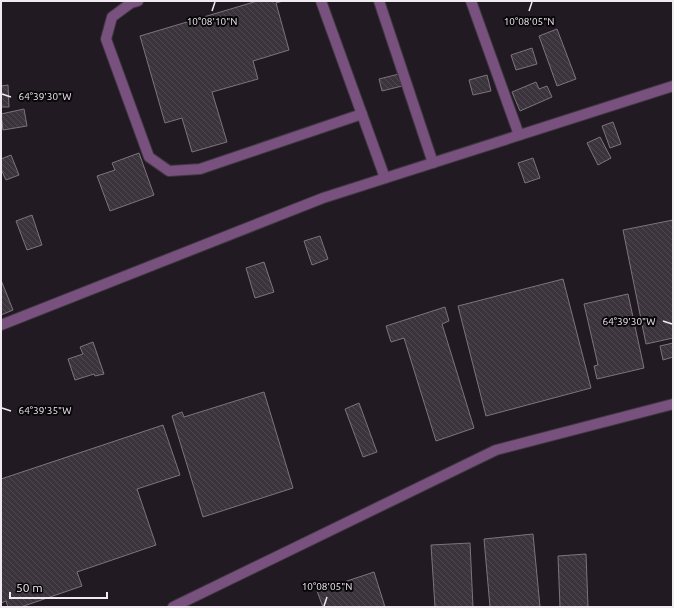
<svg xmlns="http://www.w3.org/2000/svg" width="674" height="608" font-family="Ubuntu,sans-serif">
	<defs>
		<pattern id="building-back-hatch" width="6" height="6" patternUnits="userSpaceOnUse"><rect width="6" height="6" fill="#3c343d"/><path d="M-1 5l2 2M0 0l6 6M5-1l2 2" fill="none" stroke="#4f4850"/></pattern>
	</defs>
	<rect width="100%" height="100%" fill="#221a23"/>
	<g fill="url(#building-back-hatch)" stroke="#7d737e">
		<polygon points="254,1 283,1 276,3 289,50 253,61 258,79 212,92 227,142 192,152 182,118 165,123 140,36 254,2"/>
		<polygon points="557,29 576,79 557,86 539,36"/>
		<polygon points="532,48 537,64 516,70 511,55"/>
		<polygon points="399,74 402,86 382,91 379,79"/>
		<polygon points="487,75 491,91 473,95 469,80"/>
		<polygon points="536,82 539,89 547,86 552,97 520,111 512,92"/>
		<polygon points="8,85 9,107 1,107 1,86"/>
		<polygon points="24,109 27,126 3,130 1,114"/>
		<polygon points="613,122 621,144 610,148 602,126"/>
		<polygon points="600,137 611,158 598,165 587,143"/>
		<polygon points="139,153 154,195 110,211 97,176 115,170 112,163"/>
		<polygon points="11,155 19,175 6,180 1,169 1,159"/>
		<polygon points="533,158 540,178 525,183 518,163"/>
		<polygon points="32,215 42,245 27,250 16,221"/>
		<polygon points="673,220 673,338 646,344 623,230"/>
		<polygon points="320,236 328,259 312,265 304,241"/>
		<polygon points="264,262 274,292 255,298 246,268"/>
		<polygon points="563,279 591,388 486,416 458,306"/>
		<polygon points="1,280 13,310 1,315"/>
		<polygon points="628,294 644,368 597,379 594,366 598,365 584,304"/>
		<polygon points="445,307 449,321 442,324 474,428 436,441 404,338 391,342 386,326"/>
		<polygon points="93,342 104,374 95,376 94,374 75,380 68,359 83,354 80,347"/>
		<polygon points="673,343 673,357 663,360 660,346"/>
		<polygon points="264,392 293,488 203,517 172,416 182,412 184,417"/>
		<polygon points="359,403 377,452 363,457 345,409"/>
		<polygon points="163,425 180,475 137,489 156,545 77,572 82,586 21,607 8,607 6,601 1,603 1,479"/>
		<polygon points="533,534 540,607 490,607 484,539"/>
		<polygon points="470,543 473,607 435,607 431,545"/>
		<polygon points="586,554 588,607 560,607 558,556"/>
		<polygon points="374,572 385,607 323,607 317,591"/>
	</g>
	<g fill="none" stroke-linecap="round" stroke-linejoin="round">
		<g stroke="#3f3740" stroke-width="12">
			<g id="minor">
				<polyline points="138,1 131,3 112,17 106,39 149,157 169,171 200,169 362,114"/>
				<polyline points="321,1 385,178"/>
				<polyline points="379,1 433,163"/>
				<polyline points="471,1 519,135"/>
				<polyline points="1,325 323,198 673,86"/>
				<polyline points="173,607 496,450 673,404"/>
			</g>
		</g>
		<use href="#minor" stroke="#78517e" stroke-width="10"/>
	</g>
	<path fill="none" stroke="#f0ebf1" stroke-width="1.5" d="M212,11L215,2M529,11L532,2M2,94L11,97M663,321L672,324M2,408L11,411M324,606L327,597"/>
	<g font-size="10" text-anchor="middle" fill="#f0ebf1" stroke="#0a070a" stroke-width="4" stroke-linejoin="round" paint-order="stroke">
		<text x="212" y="25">10°08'10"N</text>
		<text x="529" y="25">10°08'05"N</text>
		<text x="45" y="100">64°39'30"W</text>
		<text x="629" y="325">64°39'30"W</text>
		<text x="45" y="414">64°39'35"W</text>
		<text x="327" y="590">10°08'05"N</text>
	</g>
	<rect width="674" height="608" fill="none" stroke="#f0ebf1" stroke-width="4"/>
	<path d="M10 592v6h97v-6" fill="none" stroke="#f0ebf1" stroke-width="2"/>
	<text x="16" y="592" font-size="12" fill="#f0ebf1" stroke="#0a070a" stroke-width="3" paint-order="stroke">50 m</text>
</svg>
